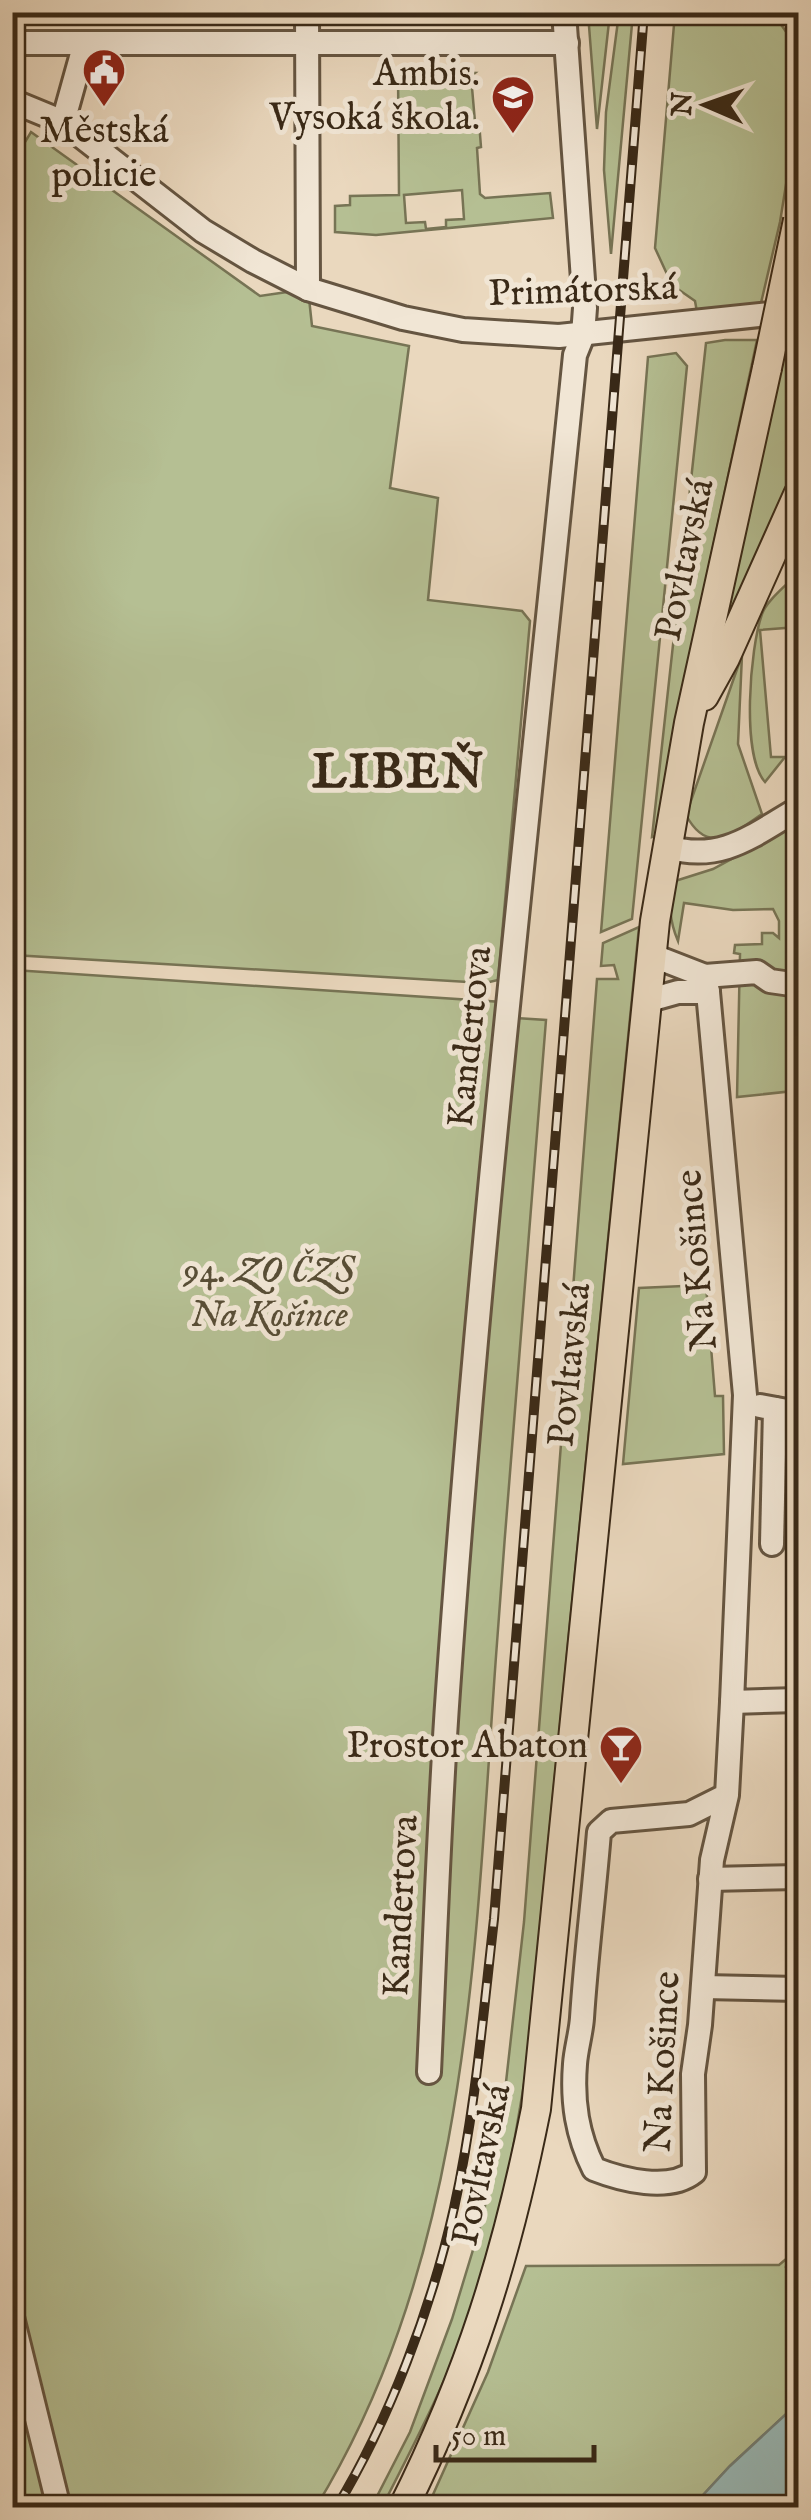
<svg xmlns="http://www.w3.org/2000/svg" width="811" height="2520" font-family="'IM FELL English',serif">
	<rect width="100%" height="100%" fill="#ead8be"/>
	<filter id="stains"><feTurbulence type="fractalNoise" baseFrequency=".002" numOctaves="4"/><feColorMatrix values="0 0 0 0 .2 0 0 0 0 .09 0 0 0 0 .02 0 0 0 .5 -.17"/></filter>
	<radialGradient id="worn" r=".72"><stop offset=".6" stop-color="#630" stop-opacity="0"/><stop offset="1" stop-color="#630" stop-opacity=".3"/></radialGradient>
	<g fill="#b5bf93" stroke="#777455" stroke-width="2.5" fill-rule="evenodd">
		<polygon points="588,13 610,13 597,129"/>
		<polygon points="619,13 633,13 611,254 604,170 606,112"/>
		<polygon points="675,13 773,13 798,49 798,110 780,222 761,303 697,312 695,301 672,285 655,248"/>
		<path d="M398,71L475,73L471,76L475,122H479L481,147L477,148L480,194L485,198L550,193L553,218L376,235L335,232V206L350,205V196L399,195ZM462,190L464,219L446,220V227L426,229L425,222L406,223L404,195Z"/>
		<polygon points="31,132 260,296 308,289 312,326 409,346 390,488 438,498 428,600 522,611 530,621 498,980 485,983 13,955 12,501 24,482 22,147"/>
		<polygon points="798,336 798,468 793,486 717,641 788,338"/>
		<polygon points="725,340 757,340 679,707 656,836 652,837 706,343"/>
		<polygon points="676,353 687,366 632,919 601,932 648,357"/>
		<path d="M798,573V627L760,630L771,757H785L765,782C741,755 750,648 762,614C767,600 788,584 798,573Z"/>
		<path d="M742,655L738,744L762,814C732,834 708,856 686,815Z"/>
		<path d="M798,823V1105L795,1106L794,1091L737,1097L740,954L734,953L735,945L762,944V933H773L779,938V921L773,909L733,910L684,903L678,941C669,920 669,904 672,882L713,869Z"/>
		<path d="M639,927L525,2078C513,2149 502,2220 480,2289C455,2365 418,2437 382,2507L371,2508L410,2432L452,2319L483,2217L504,2100L524,1922L597,979H618L614,965L601,966L603,943Z"/>
		<path d="M13,970L502,1002L500,1017L546,1020C530,1227 512,1435 497,1643C475,1935 473,2250 316,2507H67L13,2278Z"/>
		<polygon points="706,1285 715,1396 723,1396 724,1454 623,1464 639,1288"/>
		<polygon points="798,2249 798,2256 786,2267 798,2281 798,2403 730,2466 692,2507 427,2508 488,2372 526,2266 779,2265"/>
		<polygon points="12,2344 51,2507 13,2507"/>
	</g>
	<polygon fill="#99b9b7" stroke="#737f77" stroke-width="2.5" points="798,2403 798,2507 692,2507 730,2466"/>
	<g fill="none" stroke-linecap="round" stroke-linejoin="round">
		<g stroke="#655541" stroke-width="28">
			<g id="minor">
				<polyline points="307,12 308,289"/>
				<polyline points="12,43 567,43"/>
				<polyline points="12,101 63,122 203,231 253,261 308,289 403,318 463,330 559,336 798,311"/>
				<polyline points="63,122 85,43"/>
				<path d="M667,847C722,863 753,835 798,809"/>
				<polyline points="651,955 705,976 708,992 745,1395 732,1702 798,1700"/>
				<polyline points="705,976 757,972 770,981 798,985"/>
				<polyline points="646,1001 678,992 708,992"/>
				<polyline points="760,1406 798,1413"/>
				<polyline points="772,1544 775,1409"/>
				<path d="M727,1795L689,1814L611,1821L599,1832C594,1894 586,1956 582,2018C581,2033 576,2049 575,2064C572,2102 577,2135 594,2169C622,2180 669,2192 694,2172L693,2074L700,2025L712,1860L727,1795L732,1702"/>
				<polyline points="710,1879 798,1877"/>
				<polyline points="703,1987 798,1989"/>
				<path d="M429,2072C435,1945 439,1818 448,1691C479,1245 530,800 575,355L583,335L585,308L564,12"/>
				<polyline points="12,2317 59,2508"/>
			</g>
		</g>
		<g stroke="#392917" stroke-width="32">
			<g id="major">
				<polyline points="797,12 798,14"/>
				<polyline points="704,696 725,658 798,495"/>
				<path d="M403,2508C470,2374 507,2255 536,2109L655,921L689,723L767,368"/>
			</g>
		</g>
		<use href="#minor" stroke="#f1e6d5" stroke-width="22"/>
		<use href="#major" stroke="#ead8be" stroke-width="28"/>
		<g stroke="#392917" stroke-width="10">
			<path id="rail" d="M336,2508C389,2421 432,2307 454,2208C475,2113 483,2015 494,1919L644,12"/>
		</g>
		<use href="#rail" stroke="#f1e6d5" stroke-width="6" stroke-dasharray="19" stroke-linecap="butt"/>
		<g stroke="#392917" stroke-width="32" stroke-linecap="butt">
			<polyline id="major-bridge" points="767,368 798,220"/>
		</g>
		<use href="#major-bridge" stroke="#ead8be" stroke-width="28"/>
	</g>
	<defs>
		<g id="civic-pin" transform="scale(2.25)"><path d="M0 17L-7.5 6A9.5 9.5 0 1 1 7.5 6Z" fill="#8f2418" stroke="#f1e6d5"/><path d="M-.6-6.5H3V-4.5H.6V-3L4-1V1h2V6H-6V1h2V-1L-.6-3ZM-1.2 2.5V6h2.4V2.5Z" fill="#fff"/></g>
		<g id="university-pin" transform="scale(2.25)"><path d="M0 17L-7.5 6A9.5 9.5 0 1 1 7.5 6Z" fill="#8f2418" stroke="#f1e6d5"/><path d="M0-5L7-2L0 1L-7-2ZM-4 1L0 2.5L4 1V4Q0 6-4 4Z" fill="#fff"/></g>
		<g id="bar-pin" transform="scale(2.25)"><path d="M0 17L-7.5 6A9.5 9.5 0 1 1 7.5 6Z" fill="#8f2418" stroke="#f1e6d5"/><path d="M-6-5H6L.8 .8V4.5H3.5V6h-7V4.5H-.8V.8Z" fill="#fff"/></g>
	</defs>
	<g fill-rule="evenodd">
		<use href="#civic-pin" x="104" y="70"/>
		<use href="#university-pin" x="513" y="97"/>
		<use href="#bar-pin" x="621" y="1747"/>
	</g>
	<g text-anchor="middle" dominant-baseline="central" stroke-width="10" stroke-linejoin="round" paint-order="stroke">
		<g font-size="38" fill="#392917" stroke="#f1e6d5" text-anchor="end">
			<text x="480" y="75">Ambis.<tspan x="480" dy="44">Vysoká škola.</tspan></text>
			<text x="104" y="132" text-anchor="middle">Městská<tspan x="104" dy="44">policie</tspan></text>
			<text x="588" y="1747">Prostor Abaton</text>
		</g>
		<g font-size="38" fill="#392917" stroke="#f1e6d5">
			<text transform="translate(583 292) rotate(-2)">Primátorská</text>
			<text transform="translate(686 560) rotate(-78)">Povltavská</text>
			<text transform="translate(471 1037) rotate(-84)">Kandertova</text>
			<text transform="translate(698 1260) rotate(-95)">Na Košince</text>
			<text transform="translate(571 1365) rotate(-84)">Povltavská</text>
			<text transform="translate(402 1906) rotate(-87)">Kandertova</text>
			<text transform="translate(664 2062) rotate(-87)">Na Košince</text>
			<text transform="translate(483 2165) rotate(-78)">Povltavská</text>
		</g>
		<g font-size="38" font-style="italic" fill="#584e36" stroke="#f1e6d5">
			<text x="269" y="1272">94. ZO ČZS<tspan x="269" dy="44">Na Košince</tspan></text>
		</g>
		<g font-size="48" font-weight="bold" letter-spacing="2.5" fill="#392917" stroke="#f1e6d5">
			<text x="399" y="774">LIBEŇ</text>
		</g>
	</g>
	<rect width="811" height="2520" fill="none" stroke="#ead8be" stroke-width="50"/>
	<rect x="15" y="15" width="781" height="2490" fill="none" stroke="#392917" stroke-width="5"/>
	<rect x="25" y="25" width="761" height="2470" fill="none" stroke="#392917" stroke-width="2.5"/>
	<g transform="translate(706 105) rotate(272)" stroke="#f1e6d5" stroke-width="8" paint-order="stroke">
	<path d="M0-8L18 38L0 25L-18 38Z" fill="#392917"/>
	<text y="-15" font-size="28" font-weight="bold" text-anchor="middle" fill="#392917">N</text>
	</g>
	<path d="M436 2445v15h158v-15" fill="none" stroke="#392917" stroke-width="5"/>
	<text x="451" y="2445" font-size="30" fill="#392917" stroke="#f1e6d5" stroke-width="8" paint-order="stroke">50 m</text>
	<rect width="100%" height="100%" filter="url(#stains)"/>
	<rect width="100%" height="100%" fill="url(#worn)"/>
</svg>
